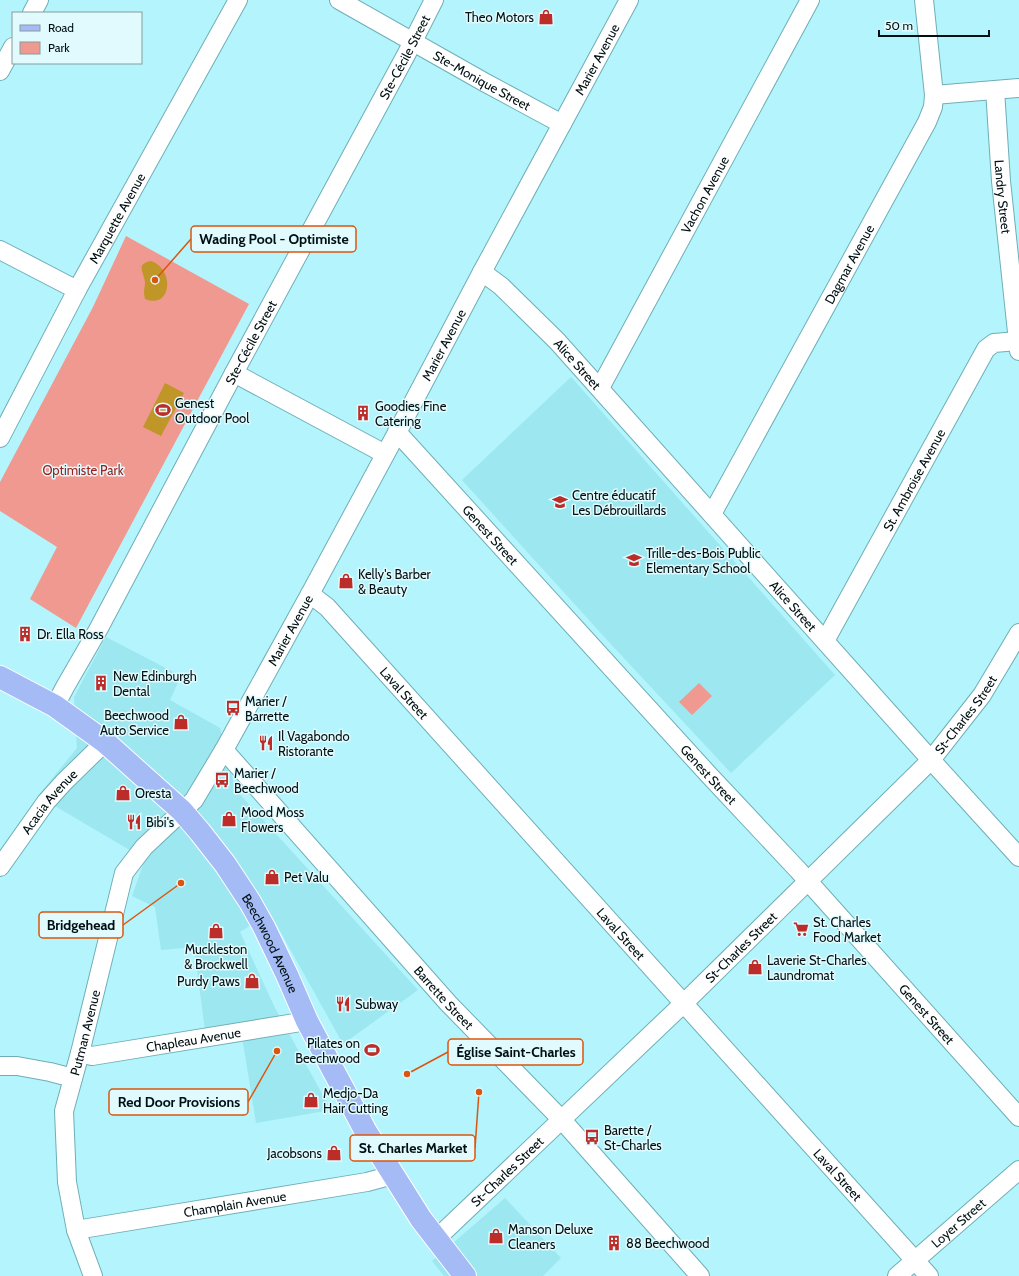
<svg xmlns="http://www.w3.org/2000/svg" width="1019" height="1276" font-family="Cabin,sans-serif">
	<rect width="100%" height="100%" fill="#b3f4fd"/>
	<g fill="#9ce7f0">
		<polygon points="571,377 835,675 731,773 608,641 462,480"/>
		<polygon points="106,637 181,676 170,700 220,728 235,789 418,990 343,1044 270,913 240,932 275,1008 331,1110 256,1123 240,1024 205,1030 194,947 161,950 155,907 132,896 144,862 128,849 38,796 77,748 74,697"/>
		<polygon points="505,1198 561,1258 543,1276 444,1276 432,1261"/>
	</g>
	<g fill="#f09990">
		<polygon points="126,236 249,304 76,628 30,599 57,547 0,511 0,482 93,307"/>
		<polygon points="699,683 712,696 692,715 679,702"/>
	</g>
	<g fill="#c09628">
		<path d="M151,261C175,269 172,310 145,299C143,290 145,289 145,282C144,272 135,264 151,261Z"/>
		<polygon points="165,383 184,393 161,436 143,427"/>
	</g>
	<g fill="none" stroke-linecap="round" stroke-linejoin="round">
		<g stroke="#6faeb7" stroke-width="20">
			<g id="minor">
				<path id="s1" d="M339,0L484,82L562,124"/>
				<polyline points="32,13 39,0"/>
				<polyline points="0,71 13,47"/>
				<path id="s2" d="M995,90L1001,181L1019,351"/>
				<polyline points="934,95 1019,88"/>
				<polyline points="0,250 77,290"/>
				<path id="s3" d="M482,272L501,286L557,341L931,760L1019,857"/>
				<polyline points="234,373 385,454"/>
				<path id="s4" d="M600,388L810,0"/>
				<path id="s5" d="M397,432L708,774L798,870L1019,1117"/>
				<path id="s6" d="M0,438L77,290L238,0"/>
				<path id="s7" d="M712,514L927,122L933,107L934,95L924,0"/>
				<path id="s8" d="M310,594L327,607L929,1276"/>
				<path id="s9" d="M825,641L986,349L994,343L1018,341"/>
				<path id="s10" d="M55,706L65,687L99,628L234,373L406,55L434,0"/>
				<path id="s11" d="M224,750L448,1003L562,1120L700,1276"/>
				<path id="s12" d="M0,867L46,802L64,782L105,742"/>
				<path id="s13" d="M80,1053L92,1056L307,1021"/>
				<polyline points="0,1066 17,1066 50,1072 73,1078"/>
				<path id="s14" d="M76,1230L367,1182L393,1175"/>
				<path id="s15" d="M436,1239L684,1003L931,760L982,695L1019,633"/>
				<path id="s16" d="M93,1276L76,1230L67,1182L64,1111L80,1053L124,873L144,847L194,800L224,750L310,594L407,414L482,272L629,0"/>
				<path id="s17" d="M897,1276L1019,1170"/>
			</g>
		</g>
		<g stroke="#fff" stroke-width="24">
			<g id="major">
				<path id="s18" d="M0,677L55,706L105,742L182,811L200,832L225,864L250,902L264,927L287,975L307,1021L365,1130L421,1219L465,1276"/>
			</g>
		</g>
		<use href="#minor" stroke="#fff" stroke-width="18"/>
		<use href="#major" stroke="#a5bbf6" stroke-width="22"/>
	</g>
	<defs>
		<g id="shop-bare" transform="scale(1.2)"><path d="M-5-2.5h2.3a2.7 3.5 0 0 1 5.4 0H5L5.5 6h-11ZM-1.5-2.5h3a1.5 2.3 0 0 0-3 0Z" fill="#bc2d2a" stroke="#e1fafd" stroke-width="2.5" paint-order="stroke"/></g>
		<g id="stadium-bare" transform="scale(1.2)"><path d="M0-5a6.5 5 0 1 0 0 10a6.5 5 0 1 0 0-10ZM-3.5-1.8h7v3.6h-7Z" fill="#bc2d2a" stroke="#e1fafd" stroke-width="2.5" paint-order="stroke"/></g>
		<g id="building-bare" transform="scale(1.2)"><path d="M-4-6H4V6H1V3H-1V6H-4ZM-2.5-4.3h1.7v1.8h-1.7ZM.8-4.3h1.7v1.8H.8ZM-2.5-1h1.7V.8h-1.7ZM.8-1h1.7V.8H.8Z" fill="#bc2d2a" stroke="#e1fafd" stroke-width="2.5" paint-order="stroke"/></g>
		<g id="school-bare" transform="scale(1.2)"><path d="M0-5L7-2L0 1L-7-2ZM-4 1L0 2.5L4 1V4Q0 6-4 4Z" fill="#bc2d2a" stroke="#e1fafd" stroke-width="2.5" paint-order="stroke"/></g>
		<g id="bus-bare" transform="scale(1.2)"><path d="M-5-6H5V4H4V6H2V4H-2V6H-4V4H-5ZM-3.5-4V0h7V-4ZM-3.5 1.2v1.5H-2V1.2ZM2 1.2v1.5H3.5V1.2Z" fill="#bc2d2a" stroke="#e1fafd" stroke-width="2.5" paint-order="stroke"/></g>
		<g id="restaurant-bare" transform="scale(1.2)"><path d="M-5-6h1v4h1v-4h1v4h1v-4h1v5L-1.5 .5V6h-2V.5L-5-1ZM5-6V6H3V1.5H1.5Q1.5-4 5-6Z" fill="#bc2d2a" stroke="#e1fafd" stroke-width="2.5" paint-order="stroke"/></g>
		<g id="supermarket-bare" transform="scale(1.2)"><path d="M-6-5.5h2.5l.6 2H6L4.5 2H-2.5L-4.4-4H-6ZM-1.5 3.2a1.3 1.3 0 1 0 .1 0ZM3 3.2a1.3 1.3 0 1 0 .1 0Z" fill="#bc2d2a" stroke="#e1fafd" stroke-width="2.5" paint-order="stroke"/></g>
	</defs>
	<g fill-rule="evenodd">
		<use href="#shop-bare" x="546" y="17"/>
		<use href="#stadium-bare" x="163" y="410"/>
		<use href="#building-bare" x="363" y="413"/>
		<use href="#school-bare" x="560" y="502"/>
		<use href="#school-bare" x="634" y="560"/>
		<use href="#shop-bare" x="346" y="581"/>
		<use href="#building-bare" x="25" y="634"/>
		<use href="#building-bare" x="101" y="683"/>
		<use href="#bus-bare" x="233" y="708"/>
		<use href="#shop-bare" x="181" y="722"/>
		<use href="#restaurant-bare" x="266" y="743"/>
		<use href="#bus-bare" x="222" y="780"/>
		<use href="#shop-bare" x="123" y="793"/>
		<use href="#shop-bare" x="229" y="819"/>
		<use href="#restaurant-bare" x="134" y="822"/>
		<use href="#shop-bare" x="272" y="877"/>
		<use href="#supermarket-bare" x="801" y="929"/>
		<use href="#shop-bare" x="216" y="931"/>
		<use href="#shop-bare" x="755" y="967"/>
		<use href="#shop-bare" x="252" y="981"/>
		<use href="#restaurant-bare" x="343" y="1004"/>
		<use href="#stadium-bare" x="372" y="1050"/>
		<use href="#shop-bare" x="311" y="1100"/>
		<use href="#bus-bare" x="592" y="1137"/>
		<use href="#shop-bare" x="334" y="1153"/>
		<use href="#shop-bare" x="496" y="1236"/>
		<use href="#building-bare" x="614" y="1243"/>
	</g>
	<g text-anchor="middle" dominant-baseline="central" stroke-width="3" stroke-linejoin="round" paint-order="stroke">
		<g font-size="13" fill="#000f12" stroke="#e1fafd" text-anchor="start">
			<text x="534" y="17" text-anchor="end">Theo Motors</text>
			<text x="175" y="403">Genest<tspan x="175" dy="15">Outdoor Pool</tspan></text>
			<text x="375" y="406">Goodies Fine<tspan x="375" dy="15">Catering</tspan></text>
			<text x="572" y="495">Centre éducatif<tspan x="572" dy="15">Les Débrouillards</tspan></text>
			<text x="646" y="553">Trille-des-Bois Public<tspan x="646" dy="15">Elementary School</tspan></text>
			<text x="358" y="574">Kelly's Barber<tspan x="358" dy="15">&amp; Beauty</tspan></text>
			<text x="37" y="634">Dr. Ella Ross</text>
			<text x="113" y="676">New Edinburgh<tspan x="113" dy="15">Dental</tspan></text>
			<text x="245" y="701">Marier /<tspan x="245" dy="15">Barrette</tspan></text>
			<text x="169" y="715" text-anchor="end">Beechwood<tspan x="169" dy="15">Auto Service</tspan></text>
			<text x="278" y="736">Il Vagabondo<tspan x="278" dy="15">Ristorante</tspan></text>
			<text x="234" y="773">Marier /<tspan x="234" dy="15">Beechwood</tspan></text>
			<text x="135" y="793">Oresta</text>
			<text x="241" y="812">Mood Moss<tspan x="241" dy="15">Flowers</tspan></text>
			<text x="146" y="822">Bibi's</text>
			<text x="284" y="877">Pet Valu</text>
			<text x="813" y="922">St. Charles<tspan x="813" dy="15">Food Market</tspan></text>
			<text x="216" y="949" text-anchor="middle">Muckleston<tspan x="216" dy="15">&amp; Brockwell</tspan></text>
			<text x="767" y="960">Laverie St-Charles<tspan x="767" dy="15">Laundromat</tspan></text>
			<text x="240" y="981" text-anchor="end">Purdy Paws</text>
			<text x="355" y="1004">Subway</text>
			<text x="360" y="1043" text-anchor="end">Pilates on<tspan x="360" dy="15">Beechwood</tspan></text>
			<text x="323" y="1093">Medjo-Da<tspan x="323" dy="15">Hair Cutting</tspan></text>
			<text x="604" y="1130">Barette /<tspan x="604" dy="15">St-Charles</tspan></text>
			<text x="322" y="1153" text-anchor="end">Jacobsons</text>
			<text x="508" y="1229">Manson Deluxe<tspan x="508" dy="15">Cleaners</tspan></text>
			<text x="626" y="1243">88 Beechwood</text>
		</g>
		<g font-size="13" fill="#000f12" stroke="#e1fafd">
			<text stroke="none"><textPath href="#s10" startOffset="737">Ste-Cécile Street</textPath></text>
			<text stroke="none"><textPath href="#s16" startOffset="1359">Marier Avenue</textPath></text>
			<text stroke="none"><textPath href="#s1" startOffset="164">Ste-Monique Street</textPath></text>
			<text stroke="none"><textPath href="#s4" startOffset="220">Vachon Avenue</textPath></text>
			<text stroke="none"><textPath href="#s2" startOffset="107">Landry Street</textPath></text>
			<text stroke="none"><textPath href="#s6" startOffset="249">Marquette Avenue</textPath></text>
			<text stroke="none"><textPath href="#s7" startOffset="285">Dagmar Avenue</textPath></text>
			<text stroke="none"><textPath href="#s10" startOffset="413">Ste-Cécile Street</textPath></text>
			<text stroke="none"><textPath href="#s16" startOffset="1035">Marier Avenue</textPath></text>
			<text stroke="none"><textPath href="#s3" startOffset="133">Alice Street</textPath></text>
			<text stroke="none"><textPath href="#s9" startOffset="184">St. Ambroise Avenue</textPath></text>
			<text stroke="none"><textPath href="#s5" startOffset="139">Genest Street</textPath></text>
			<text stroke="none"><textPath href="#s3" startOffset="457">Alice Street</textPath></text>
			<text stroke="none"><textPath href="#s16" startOffset="711">Marier Avenue</textPath></text>
			<text stroke="none"><textPath href="#s8" startOffset="137">Laval Street</textPath></text>
			<text stroke="none"><textPath href="#s15" startOffset="746">St-Charles Street</textPath></text>
			<text stroke="none"><textPath href="#s5" startOffset="463">Genest Street</textPath></text>
			<text stroke="none"><textPath href="#s12" startOffset="82">Acacia Avenue</textPath></text>
			<text stroke="none"><textPath href="#s8" startOffset="461">Laval Street</textPath></text>
			<text stroke="none"><textPath href="#s18" startOffset="387">Beechwood Avenue</textPath></text>
			<text stroke="none"><textPath href="#s15" startOffset="422">St-Charles Street</textPath></text>
			<text stroke="none"><textPath href="#s11" startOffset="331">Barrette Street</textPath></text>
			<text stroke="none"><textPath href="#s5" startOffset="787">Genest Street</textPath></text>
			<text stroke="none"><textPath href="#s16" startOffset="250">Putman Avenue</textPath></text>
			<text stroke="none"><textPath href="#s13" startOffset="115">Chapleau Avenue</textPath></text>
			<text stroke="none"><textPath href="#s15" startOffset="98">St-Charles Street</textPath></text>
			<text stroke="none"><textPath href="#s8" startOffset="785">Laval Street</textPath></text>
			<text stroke="none"><textPath href="#s14" startOffset="161">Champlain Avenue</textPath></text>
			<text stroke="none"><textPath href="#s17" startOffset="81">Loyer Street</textPath></text>
		</g>
		<g font-size="13" fill="#9b201f" stroke="#e1fafd">
			<text x="83" y="470">Optimiste Park</text>
		</g>
	</g>
	<path fill="none" stroke="#dc550c" stroke-width="1.5" d="M155 280L191 239M181 883L123 925M407 1074L448 1052M277 1051L248 1102M479 1092L475 1148"/>
	<g fill="#dc550c" stroke="#e1fafd" stroke-width="1.5">
		<circle cx="155" cy="280" r="4"/>
		<circle cx="181" cy="883" r="4"/>
		<circle cx="407" cy="1074" r="4"/>
		<circle cx="277" cy="1051" r="4"/>
		<circle cx="479" cy="1092" r="4"/>
	</g>
	<g fill="#e1fafd" stroke="#dc550c" stroke-width="1.5">
		<rect x="191" y="226" width="165" height="26" rx="4"/>
		<rect x="39" y="912" width="84" height="26" rx="4"/>
		<rect x="448" y="1039" width="135" height="26" rx="4"/>
		<rect x="109" y="1089" width="139" height="26" rx="4"/>
		<rect x="350" y="1135" width="125" height="26" rx="4"/>
	</g>
	<g font-size="14" text-anchor="middle" font-weight="bold" fill="#000f12">
		<text x="274" y="244">Wading Pool - Optimiste</text>
		<text x="81" y="930">Bridgehead</text>
		<text x="516" y="1057">Église Saint-Charles</text>
		<text x="179" y="1107">Red Door Provisions</text>
		<text x="413" y="1153">St. Charles Market</text>
	</g>
	<rect x="12" y="12" width="130" height="52" fill="#e1fafd" stroke="#879c9f"/>
	<rect x="20" y="25" width="20" height="6" fill="#a5bbf6" stroke="#879c9f"/>
	<text x="48" y="32" font-size="12" fill="#000f12">Road</text>
	<rect x="20" y="42" width="20" height="12" fill="#f09990" stroke="#879c9f"/>
	<text x="48" y="52" font-size="12" fill="#000f12">Park</text>
	<path d="M879 30v6h110v-6" fill="none" stroke="#000f12" stroke-width="2"/>
	<text x="885" y="30" font-size="12" fill="#000f12" stroke="#e1fafd" stroke-width="3" paint-order="stroke">50 m</text>
</svg>
